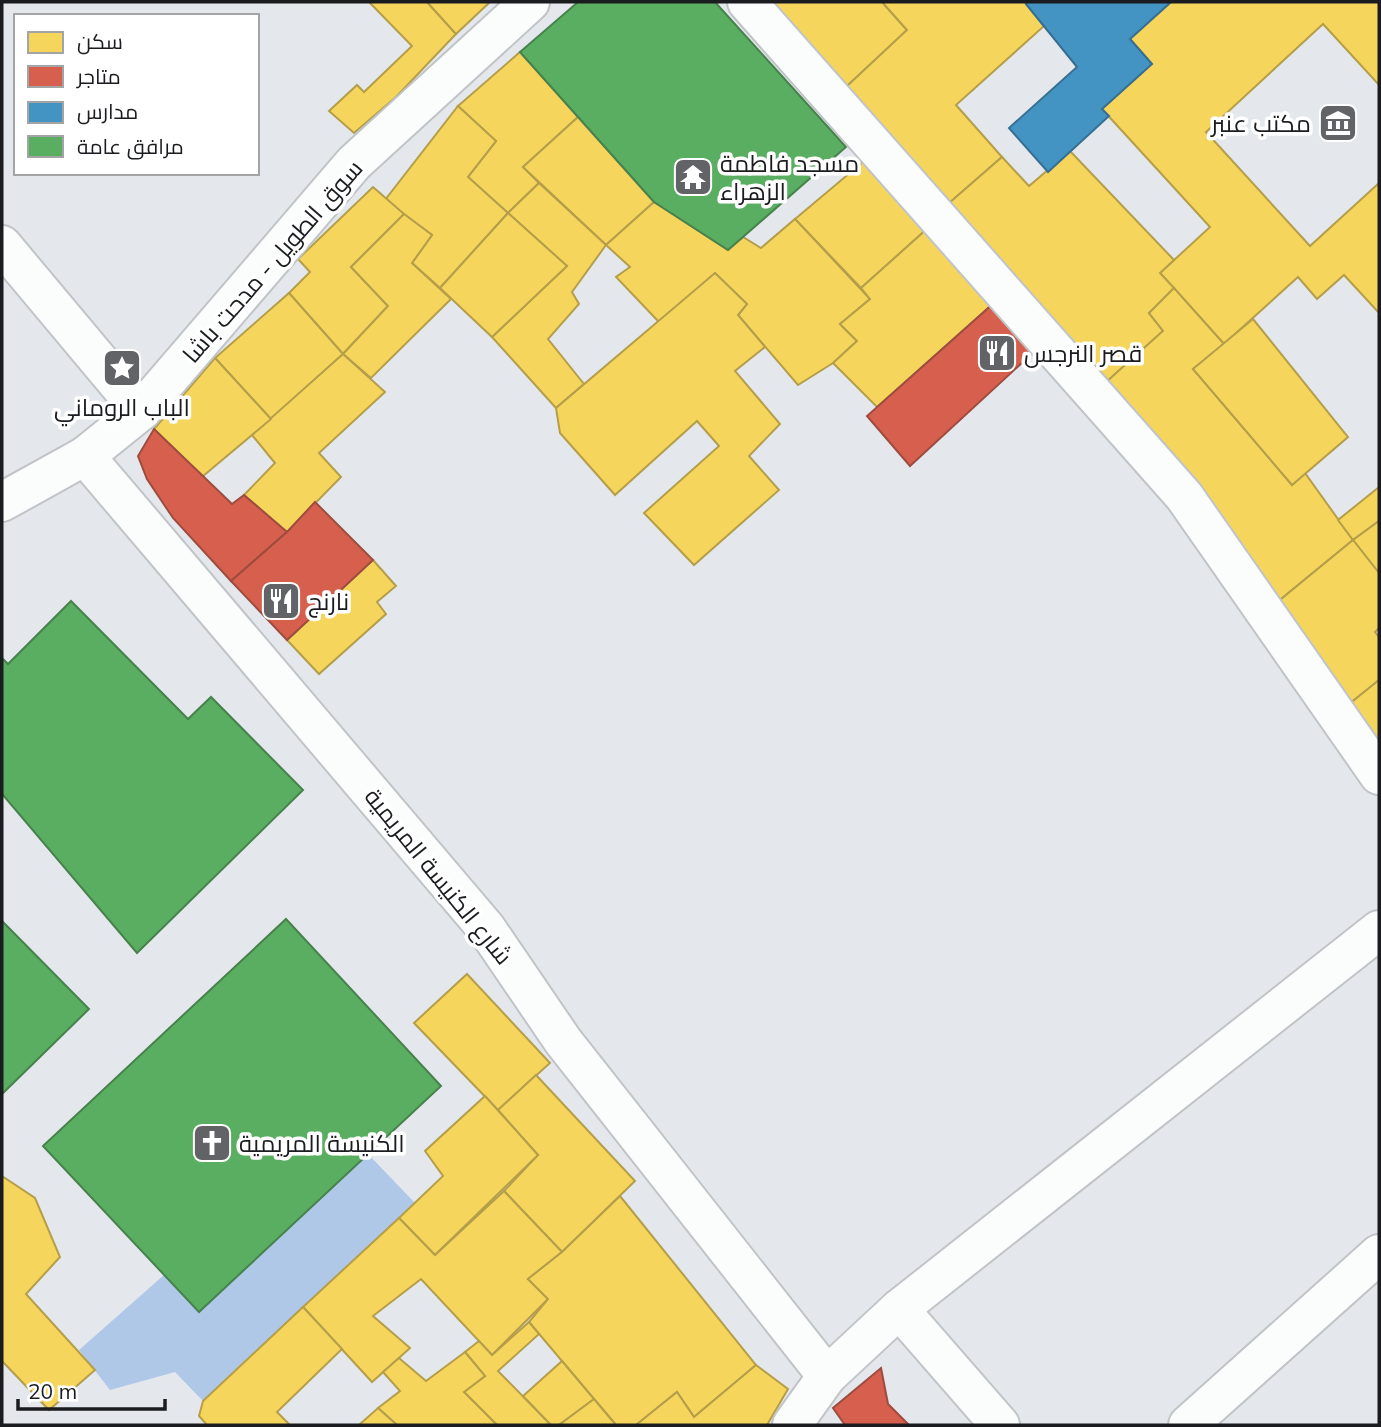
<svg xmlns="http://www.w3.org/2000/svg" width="1381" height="1427" font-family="Mulish,Cairo,sans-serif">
	<rect width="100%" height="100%" fill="#e4e8ec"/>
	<polygon fill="#afc8e8" points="368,1154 415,1203 227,1379 203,1401 175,1372 110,1390 79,1350 164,1275"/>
	<g fill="#f6d55c" stroke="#b49e4a" stroke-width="2">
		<polygon points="369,2 427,2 456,34 396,97 354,133 329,111 357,85 364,92 412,46"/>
		<polygon points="427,2 490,2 456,34"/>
		<polygon points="770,2 882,2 907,30 846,87"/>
		<polygon points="882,2 1028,2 1026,4 1044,26 956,105 1002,157 948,204 846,87 907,30"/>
		<polygon points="1171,2 1379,2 1379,85 1323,24 1206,132 1310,246 1379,183 1379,313 1344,275 1317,299 1298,277 1224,344 1160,273 1210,227 1102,109 1152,64 1130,39"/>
		<polygon points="520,52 578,117 523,167 539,183 508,213 468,177 496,141 458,106"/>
		<polygon points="458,106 496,141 468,177 508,213 440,288 412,263 432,235 385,200"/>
		<polygon points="578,117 654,202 606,245 523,167"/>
		<polygon points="1070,151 1174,260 1160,273 1174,288 1149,313 1163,331 1104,384 948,204 1002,157 1029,186"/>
		<polygon points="864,161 928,228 861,288 795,219"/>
		<polygon points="539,183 606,245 572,292 579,304 548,339 584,384 556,408 492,337 567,266 508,213"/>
		<polygon points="373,187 404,214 351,267 388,306 343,354 289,293 310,272 298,259"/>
		<polygon points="654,202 728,250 743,237 761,248 795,219 870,299 840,324 857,341 833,363 798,385 738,315 747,304 715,273 659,322 616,277 630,267 606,245"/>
		<polygon points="508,213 567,266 492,337 440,288"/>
		<polygon points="404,214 432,235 412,263 451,299 371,378 343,354 388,306 351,267"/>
		<polygon points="928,228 995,302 877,407 833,363 857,341 840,324 870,299 861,288"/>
		<polygon points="715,273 747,304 738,315 765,347 735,371 780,424 749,456 779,490 694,565 644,513 719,446 697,421 615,495 560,433 556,408"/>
		<polygon points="1174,288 1224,344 1193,369 1292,485 1305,473 1353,540 1275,604 1104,384 1163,331 1149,313"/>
		<polygon points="289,293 343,354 271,419 215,358"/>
		<polygon points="1253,319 1348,437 1292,485 1193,369"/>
		<polygon points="343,354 385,392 319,453 341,477 287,532 244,495 275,463 252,435"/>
		<polygon points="215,358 271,419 202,477 154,429"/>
		<polygon points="1379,487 1379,521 1353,540 1338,520"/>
		<polygon points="1379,521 1379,573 1353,540"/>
		<polygon points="1353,540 1379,573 1379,628 1375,632 1379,637 1379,680 1348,705 1275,604"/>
		<polygon points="373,560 396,586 377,602 386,614 319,674 287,640"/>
		<polygon points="1379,680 1379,743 1348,705"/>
		<polygon points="467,974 550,1063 498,1110 414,1023"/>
		<polygon points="536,1075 635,1181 562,1252 504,1191 538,1155 498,1110"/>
		<polygon points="485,1096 538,1155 435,1255 399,1218 443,1176 425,1151"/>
		<polygon points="2,1176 35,1198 60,1257 26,1294 95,1370 49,1410 2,1361"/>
		<polygon points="504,1191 562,1252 528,1279 548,1299 492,1355 421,1279 373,1316 410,1348 372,1382 303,1307 399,1218 435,1255"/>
		<polygon points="620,1196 756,1365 694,1417 677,1392 636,1425 616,1425 529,1322 548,1299 528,1279 562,1252"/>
		<polygon points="303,1307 342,1349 277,1412 290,1425 207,1425 199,1416 203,1401"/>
		<polygon points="529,1322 539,1334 498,1371 551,1425 497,1425 464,1392 485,1376 465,1352 479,1341 492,1355"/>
		<polygon points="465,1352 485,1376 464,1392 497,1425 397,1425 378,1408 400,1391 383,1372 399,1358 426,1381"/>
		<polygon points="562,1361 594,1399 559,1425 551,1425 523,1396"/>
		<polygon points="756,1365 788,1389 767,1425 636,1425 677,1392 694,1417"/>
		<polygon points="594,1399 616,1425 559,1425"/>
		<polygon points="378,1408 397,1425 359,1425"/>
	</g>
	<g fill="#d6604d" stroke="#9e4c3f" stroke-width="2">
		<polygon points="995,302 1037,349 910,466 867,416"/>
		<polygon points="154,429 232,504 244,495 287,532 231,581 173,518 147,479 138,456"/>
		<polygon points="315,502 373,560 287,640 231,581 287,532"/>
		<polygon points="881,1368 888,1404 909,1425 845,1425 833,1408"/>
	</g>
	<polygon fill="#4393c3" stroke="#376f92" stroke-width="2" points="1028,2 1171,2 1130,39 1152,64 1102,109 1109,116 1048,172 1009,128 1077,67 1026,4"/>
	<g fill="#5aae61" stroke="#47824d" stroke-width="2">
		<polygon points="578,2 715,2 846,147 728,250 654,202 520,52"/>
		<polygon points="71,601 188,719 211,697 303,790 137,953 2,794 2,658 8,664"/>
		<polygon points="286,919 441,1086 199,1312 43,1146"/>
		<polygon points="2,921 89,1009 2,1094"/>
	</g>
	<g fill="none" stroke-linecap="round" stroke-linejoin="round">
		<g stroke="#c1c4c7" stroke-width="42">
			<g id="pedestrian">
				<polyline points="747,2 1184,496 1379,775"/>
				<polyline points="2,245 141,411"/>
				<polyline points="899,1309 1000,1425"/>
				<polyline points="827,1376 899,1309 1379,930"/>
				<polyline points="1188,1425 1379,1254"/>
			</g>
		</g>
		<g stroke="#c1c4c7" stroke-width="42">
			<polyline id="minor" points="85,456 486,928 563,1041 827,1376 792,1425"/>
		</g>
		<g stroke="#c1c4c7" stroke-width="42">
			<polyline id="tertiary" points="2,502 85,456 141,411 354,163 530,2"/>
		</g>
		<use href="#pedestrian" stroke="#fbfcfc" stroke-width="38"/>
		<use href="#minor" stroke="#fbfcfc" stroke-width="38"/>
		<use href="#tertiary" stroke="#fbfcfc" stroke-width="38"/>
	</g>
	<defs>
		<g id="museum-square" transform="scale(2.0125)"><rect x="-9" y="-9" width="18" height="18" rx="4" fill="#616367" stroke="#fff"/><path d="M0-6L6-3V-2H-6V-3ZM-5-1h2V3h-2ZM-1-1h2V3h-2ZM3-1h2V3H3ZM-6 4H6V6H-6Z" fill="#fff"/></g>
		<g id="temple-square" transform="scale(2.0125)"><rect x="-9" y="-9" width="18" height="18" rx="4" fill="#616367" stroke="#fff"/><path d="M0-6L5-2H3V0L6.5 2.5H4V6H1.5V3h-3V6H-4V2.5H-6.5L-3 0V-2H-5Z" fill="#fff"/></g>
		<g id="restaurant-square" transform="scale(2.0125)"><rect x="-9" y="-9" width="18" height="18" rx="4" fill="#616367" stroke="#fff"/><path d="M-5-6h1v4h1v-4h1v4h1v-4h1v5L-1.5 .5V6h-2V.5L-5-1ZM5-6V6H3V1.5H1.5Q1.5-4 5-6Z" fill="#fff"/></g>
		<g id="sight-square" transform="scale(2.0125)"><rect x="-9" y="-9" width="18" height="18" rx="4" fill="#616367" stroke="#fff"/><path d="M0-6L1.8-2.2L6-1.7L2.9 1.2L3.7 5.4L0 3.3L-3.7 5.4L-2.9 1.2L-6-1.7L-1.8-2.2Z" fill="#fff"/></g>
		<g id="church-square" transform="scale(2.0125)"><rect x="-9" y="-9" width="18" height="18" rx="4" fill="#616367" stroke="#fff"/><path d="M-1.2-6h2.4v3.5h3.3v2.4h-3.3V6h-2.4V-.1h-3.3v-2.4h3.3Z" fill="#fff"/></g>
	</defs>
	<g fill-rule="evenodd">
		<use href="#museum-square" x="1338" y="123"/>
		<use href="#temple-square" x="693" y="177"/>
		<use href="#restaurant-square" x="997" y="353"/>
		<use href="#sight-square" x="122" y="368"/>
		<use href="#restaurant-square" x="281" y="601"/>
		<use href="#church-square" x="212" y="1143"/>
	</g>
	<g text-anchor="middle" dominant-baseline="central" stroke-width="7" stroke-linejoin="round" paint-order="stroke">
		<g font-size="24" fill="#1a1c1f" stroke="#fff" text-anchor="start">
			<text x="1311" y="123" text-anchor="end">مكتب عنبر</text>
			<text x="720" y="163">مسجد فاطمة<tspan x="720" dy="28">الزهراء</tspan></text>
			<text x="1024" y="353">قصر النرجس</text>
			<text x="122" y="407" text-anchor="middle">الباب الروماني</text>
			<text x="308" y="601">نارنج</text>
			<text x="239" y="1143">الكنيسة المريمية</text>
		</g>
		<g font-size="24" fill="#1a1c1f" stroke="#fff">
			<text transform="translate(272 261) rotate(-49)">سوق الطويل - مدحت باشا</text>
			<text transform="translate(439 876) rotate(51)">شارع الكنيسة المريمية</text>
		</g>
	</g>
	<rect width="1381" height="1427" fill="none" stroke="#1a1c1f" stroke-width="7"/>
	<rect x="14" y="14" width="245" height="161" fill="#ffffff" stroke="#a3a4a5" stroke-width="2"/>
	<rect x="28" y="32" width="35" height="21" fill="#f6d55c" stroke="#a3a4a5" stroke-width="2"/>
	<text x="77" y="49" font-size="21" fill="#1a1c1f">سكن</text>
	<rect x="28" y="66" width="35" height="21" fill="#d6604d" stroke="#a3a4a5" stroke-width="2"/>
	<text x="77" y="84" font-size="21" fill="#1a1c1f">متاجر</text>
	<rect x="28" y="102" width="35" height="21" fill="#4393c3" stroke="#a3a4a5" stroke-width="2"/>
	<text x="77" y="119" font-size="21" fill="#1a1c1f">مدارس</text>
	<rect x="28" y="136" width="35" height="21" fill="#5aae61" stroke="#a3a4a5" stroke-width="2"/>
	<text x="77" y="154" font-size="21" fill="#1a1c1f">مرافق عامة</text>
	<path d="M18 1399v10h147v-10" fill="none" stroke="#1a1c1f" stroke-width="3.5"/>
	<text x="28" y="1399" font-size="21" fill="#1a1c1f" stroke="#ffffff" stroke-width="5" paint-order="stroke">20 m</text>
</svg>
